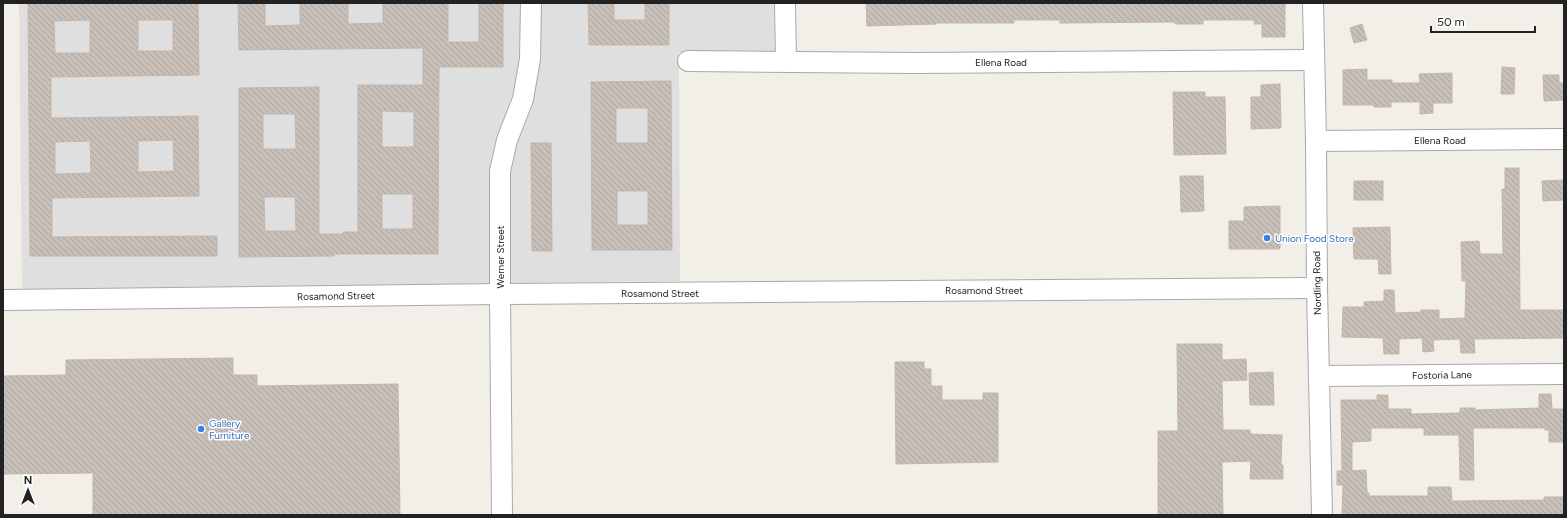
<svg xmlns="http://www.w3.org/2000/svg" width="1567" height="518" font-family="Figtree,sans-serif">
	<defs>
		<pattern id="building-back-hatch" width="6" height="6" patternUnits="userSpaceOnUse"><rect width="6" height="6" fill="#c7bfb8"/><path d="M-1 5l2 2M0 0l6 6M5-1l2 2" fill="none" stroke="#aba49e"/></pattern>
	</defs>
	<rect width="100%" height="100%" fill="#f2efe9"/>
	<polygon fill="#e0dfdf" points="19,3 774,3 775,52 679,53 680,281 22,290"/>
	<g fill="url(#building-back-hatch)" stroke="#c4b6ab" fill-rule="evenodd">
		<path d="M28,3H198L199,75L51,77V118L198,116L199,196L52,198V237L217,236V256H30ZM90,20V53H55L54,21ZM138,20H173V51H138ZM173,140L174,171L138,172V141ZM90,141L91,173L55,174V142Z"/>
		<path d="M238,3H265V26L300,25V3H348V24L383,23V3H448V42H479V3H503V67H439L438,254H334V256L239,257V88L319,87V234H343V232H358V85H423V48L239,50ZM382,111L414,112V147H382ZM263,114H295L296,149H263ZM382,194H413V229H382ZM264,197H295L296,231H265Z"/>
		<polygon points="588,3 614,3 614,20 645,20 645,3 669,3 669,45 589,45"/>
		<polygon points="866,3 1285,3 1285,37 1262,37 1262,24 1254,24 1254,20 1203,20 1203,24 1175,24 1175,22 1060,23 1060,20 1014,20 1014,23 936,23 936,24 867,26"/>
		<polygon points="1362,24 1367,40 1354,43 1350,28"/>
		<polygon points="1502,67 1515,68 1514,94 1501,94"/>
		<polygon points="1367,69 1367,80 1392,80 1392,83 1420,83 1419,74 1452,73 1452,103 1433,103 1433,113 1420,114 1420,102 1391,102 1391,107 1374,107 1374,105 1343,105 1343,70"/>
		<polygon points="1543,75 1559,75 1559,83 1564,83 1564,100 1544,101"/>
		<path d="M671,81L672,250H592L591,82ZM616,108H648V143H616ZM617,191H648V225H617Z"/>
		<polygon points="1280,84 1281,128 1251,129 1251,97 1261,97 1261,85"/>
		<polygon points="1173,92 1205,92 1205,97 1225,97 1226,154 1174,155"/>
		<polygon points="531,143 551,143 552,251 532,251"/>
		<polygon points="1505,168 1519,168 1520,310 1564,310 1564,338 1474,339 1475,353 1461,353 1460,339 1433,340 1434,351 1423,352 1422,338 1399,339 1399,354 1384,354 1383,338 1342,337 1343,307 1364,307 1364,302 1384,301 1384,290 1394,290 1395,313 1421,312 1421,310 1439,310 1439,319 1465,318 1466,281 1462,281 1461,242 1479,241 1480,254 1503,254 1502,189 1505,189"/>
		<polygon points="1180,176 1203,176 1204,211 1181,212"/>
		<polygon points="1564,180 1564,200 1543,201 1542,181"/>
		<rect x="1354" y="181" width="29" height="19"/>
		<polygon points="1280,206 1280,249 1229,249 1229,221 1244,221 1244,207"/>
		<polygon points="1390,227 1391,274 1379,274 1378,259 1354,259 1353,228"/>
		<polygon points="1177,344 1222,344 1222,360 1246,359 1247,380 1222,381 1223,430 1250,430 1250,434 1282,435 1281,465 1283,465 1283,479 1250,479 1251,461 1222,462 1223,515 1158,515 1158,431 1178,431"/>
		<polygon points="233,358 233,375 257,375 257,386 398,384 400,515 93,515 93,473 3,474 3,376 66,375 66,360"/>
		<polygon points="895,362 924,362 924,369 931,369 931,386 942,386 942,400 983,400 983,393 998,393 998,462 896,464"/>
		<polygon points="1273,372 1274,405 1250,405 1249,373"/>
		<polygon points="1539,394 1551,394 1552,409 1564,409 1564,442 1549,442 1549,430 1545,430 1545,428 1473,428 1474,480 1460,480 1459,435 1424,435 1424,428 1371,428 1371,441 1352,442 1352,471 1366,470 1367,493 1369,493 1369,496 1428,496 1428,487 1451,487 1452,501 1544,500 1544,497 1564,497 1564,515 1342,515 1343,485 1337,485 1337,471 1342,471 1341,400 1377,400 1377,395 1388,395 1388,409 1411,409 1411,414 1460,413 1460,408 1475,408 1475,410 1539,408"/>
	</g>
	<g fill="none" stroke-linecap="round" stroke-linejoin="round">
		<g stroke="#a9a9a9" stroke-width="22">
			<g id="minor">
				<polyline points="785,3 786,61"/>
				<polyline points="1313,3 1316,141 1317,288 1322,515"/>
				<polyline points="688,61 915,63 1314,60"/>
				<polyline points="1316,141 1564,139"/>
				<polyline points="3,300 500,294 1317,288"/>
				<polyline points="1320,376 1564,374"/>
				<polyline points="502,515 500,294 500,171 507,140 523,99 530,59 531,3"/>
			</g>
		</g>
		<use href="#minor" stroke="#fff" stroke-width="20"/>
	</g>
	<g fill="#3f7fe0" stroke="#fff" stroke-width="1.5">
		<circle cx="1267" cy="238" r="4"/>
		<circle cx="201" cy="429" r="4"/>
	</g>
	<g text-anchor="middle" dominant-baseline="central" stroke-width="3" stroke-linejoin="round" paint-order="stroke">
		<g font-size="10" fill="#222" stroke="#fff">
			<text x="1001" y="62">Ellena Road</text>
			<text x="1440" y="140">Ellena Road</text>
			<text transform="translate(500 257) rotate(-90)">Werner Street</text>
			<text transform="translate(1317 283) rotate(-91)">Nordling Road</text>
			<text x="984" y="290">Rosamond Street</text>
			<text x="660" y="293">Rosamond Street</text>
			<text transform="translate(336 296) rotate(-1)">Rosamond Street</text>
			<text transform="translate(1442 375) rotate(-1)">Fostoria Lane</text>
		</g>
		<g font-size="10" fill="#366cbe" stroke="#fff" text-anchor="start">
			<text x="1275" y="238">Union Food Store</text>
			<text x="209" y="423">Gallery<tspan x="209" dy="12">Furniture</tspan></text>
		</g>
	</g>
	<rect width="1567" height="518" fill="none" stroke="#222222" stroke-width="8"/>
	<g transform="translate(28 490)" stroke="#ffffff" stroke-width="3" paint-order="stroke">
	<path d="M0-3L7 15L0 10L-7 15Z" fill="#222222"/>
	<text y="-6" font-size="11" font-weight="bold" text-anchor="middle" fill="#222222">N</text>
	</g>
	<path d="M1431 26v6h104v-6" fill="none" stroke="#222222" stroke-width="2"/>
	<text x="1437" y="26" font-size="12" fill="#222222" stroke="#ffffff" stroke-width="3" paint-order="stroke">50 m</text>
</svg>
